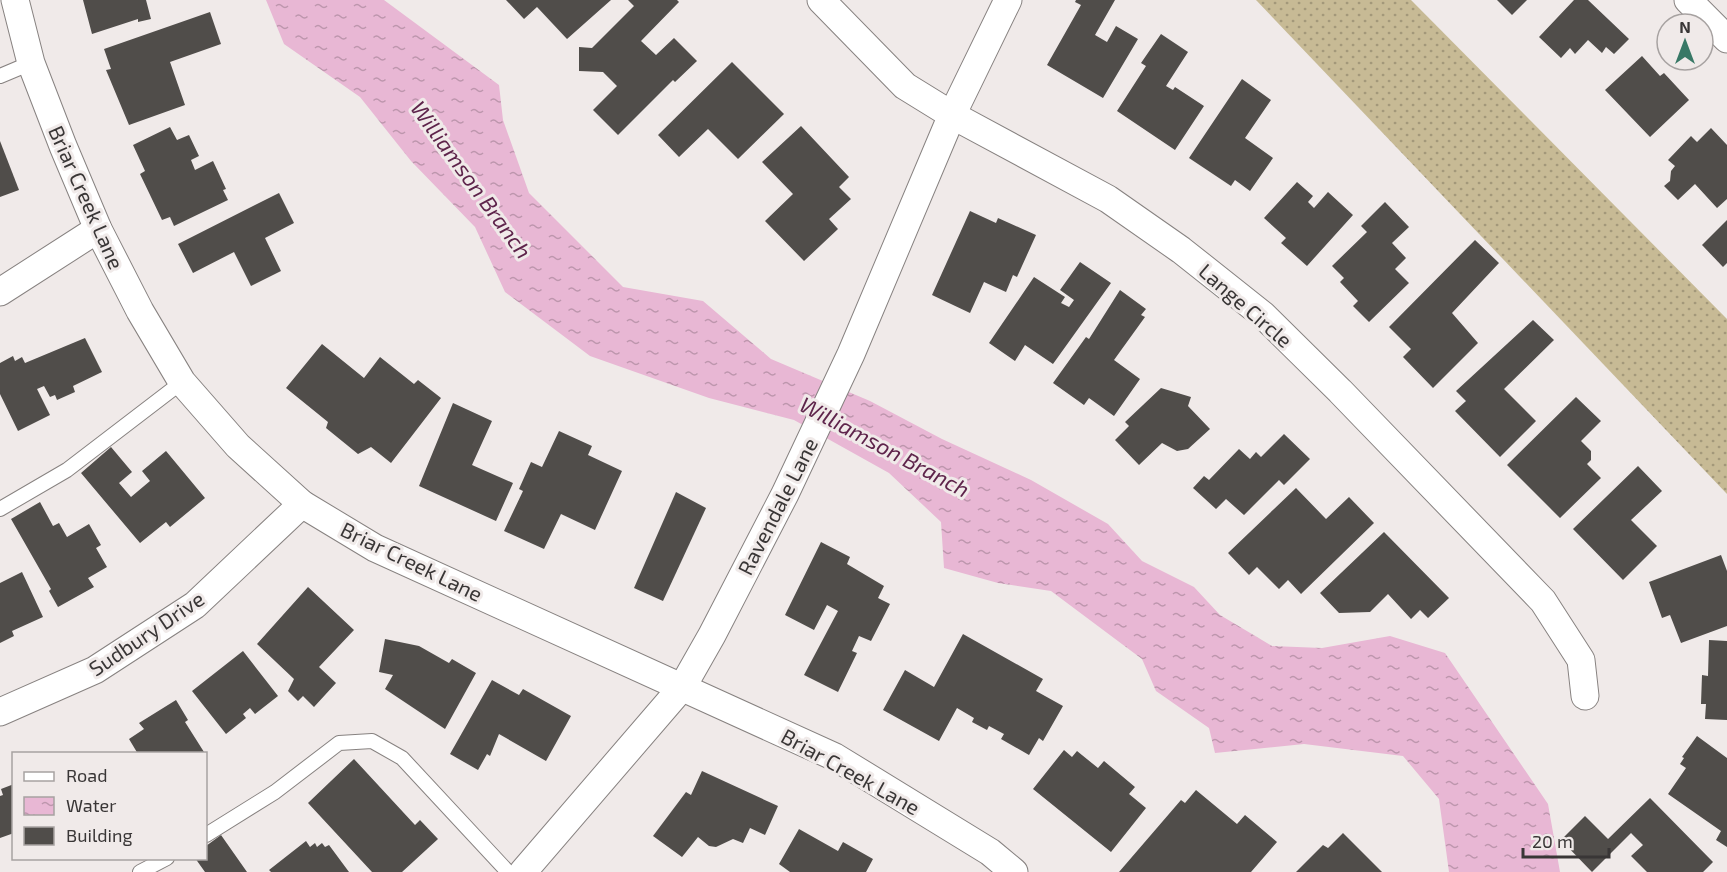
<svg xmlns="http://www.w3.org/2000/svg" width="1727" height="872" font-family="'Exo 2',sans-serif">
	<defs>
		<pattern id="grass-dots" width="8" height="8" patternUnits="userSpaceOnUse" patternTransform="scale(1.5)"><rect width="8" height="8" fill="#c7ba95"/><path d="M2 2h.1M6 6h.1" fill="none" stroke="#a3987a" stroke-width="1.8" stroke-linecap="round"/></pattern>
		<pattern id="water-ripples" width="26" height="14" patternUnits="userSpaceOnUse" patternTransform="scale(1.5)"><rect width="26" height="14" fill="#e8b7d4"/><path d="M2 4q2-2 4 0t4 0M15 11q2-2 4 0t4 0" fill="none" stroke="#bd96ad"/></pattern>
	</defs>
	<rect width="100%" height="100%" fill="#f0eae9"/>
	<polygon fill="url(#grass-dots)" points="1256,0 1411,0 1727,319 1727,494"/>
	<polygon fill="url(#water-ripples)" points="266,0 384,0 499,85 503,120 529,193 623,287 703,301 771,359 870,401 942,439 1031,480 1108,524 1142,561 1194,587 1220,615 1272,646 1322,648 1390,636 1445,653 1548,804 1560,872 1449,872 1439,799 1403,756 1304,744 1215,753 1209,728 1156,691 1142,659 1051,591 998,583 944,568 941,522 889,473 794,420 709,398 590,356 505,292 475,227 411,161 360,97 284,44"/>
	<g fill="#504d4a">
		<polygon points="83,0 146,0 151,19 138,22 138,19 92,34"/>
		<polygon points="506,0 611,0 567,39 537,7 524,19"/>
		<polygon points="628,0 677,0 679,2 641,41 656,55 674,38 697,61 675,82 673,80 618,135 593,110 617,86 603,72 579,71 579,47 592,48 634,6"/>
		<polygon points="1076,0 1115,0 1095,35 1107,42 1116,26 1138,39 1103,98 1047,65 1081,5 1075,2"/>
		<polygon points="1497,0 1527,0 1512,15"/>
		<polygon points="1574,0 1588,0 1629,39 1614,54 1606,47 1602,53 1588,40 1575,54 1570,48 1561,58 1539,37"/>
		<polygon points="210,12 221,44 170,62 185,105 129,125 106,70 111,69 104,49"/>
		<polygon points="1161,34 1188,52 1166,86 1173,90 1175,87 1204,106 1175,150 1117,111 1146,66 1141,63"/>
		<polygon points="1642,56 1660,76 1664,73 1689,100 1650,137 1605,90"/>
		<polygon points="732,62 784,114 738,159 708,129 679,157 658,135"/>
		<polygon points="1242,79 1271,100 1245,138 1273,158 1250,191 1235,180 1231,186 1189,158"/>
		<polygon points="801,126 849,177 839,187 851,199 829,219 838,229 804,261 765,221 793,194 762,162"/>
		<polygon points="170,127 177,140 189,135 199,156 191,160 195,170 213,161 226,189 223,190 228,200 174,226 170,217 162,220 140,174 145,171 133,145"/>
		<polygon points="1711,128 1727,145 1727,199 1717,208 1695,184 1678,200 1664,186 1670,181 1671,171 1675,166 1668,160 1691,136 1697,142"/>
		<polygon points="0,141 19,190 0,197"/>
		<polygon points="1297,182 1313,196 1308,202 1314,208 1328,192 1353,215 1307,266 1281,243 1286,238 1264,218"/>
		<polygon points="279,193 294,223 265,238 281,271 251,286 234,252 193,273 178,244"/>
		<polygon points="1385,202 1409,227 1392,243 1406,258 1395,269 1409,283 1369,322 1353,306 1358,301 1340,282 1344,278 1332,266 1367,232 1361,226"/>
		<polygon points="970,211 996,223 998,218 1036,235 1017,277 1013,275 1006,292 984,282 970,313 932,295"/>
		<polygon points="1727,220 1727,263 1723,267 1702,245"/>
		<polygon points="1475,240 1499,263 1452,313 1478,343 1433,388 1403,357 1411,349 1389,327"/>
		<polygon points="1080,262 1111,283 1053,364 1025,345 1015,361 989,343 1034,277 1065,297 1061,303 1069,307 1074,300 1060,290"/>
		<polygon points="1120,290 1146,309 1141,315 1145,317 1114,360 1140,379 1114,416 1089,398 1084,405 1053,383 1086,337 1089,339"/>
		<polygon points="1533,320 1554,340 1504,389 1536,421 1500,457 1455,411 1466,401 1456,391"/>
		<polygon points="85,338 102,372 73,386 75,392 57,400 55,395 50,397 44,386 37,389 50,415 18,431 0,394 0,363 13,356 15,361 22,357 25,363"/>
		<polygon points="322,344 364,378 380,357 414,384 418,380 441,398 391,463 371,447 358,454 326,428 328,422 286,388"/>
		<polygon points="1161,388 1191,397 1188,406 1210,429 1188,449 1177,451 1162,443 1139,465 1115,440 1129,426 1125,422"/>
		<polygon points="1576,397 1601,421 1581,441 1591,451 1591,460 1587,464 1601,478 1560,518 1507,465"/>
		<polygon points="453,403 492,421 472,465 513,483 496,521 419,486"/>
		<polygon points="559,431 592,446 588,455 622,471 595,530 561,514 544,549 504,531 523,491 519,489 531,462 542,467"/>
		<polygon points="1284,434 1310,459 1284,485 1279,480 1244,515 1226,499 1216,509 1193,488 1204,476 1209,480 1239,449 1250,459 1256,452 1261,457"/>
		<polygon points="111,447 132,472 119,483 131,497 150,481 142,471 166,451 205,498 170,527 166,522 140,543 81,473"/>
		<polygon points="1638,466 1662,491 1631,520 1657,546 1623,580 1573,529"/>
		<polygon points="1296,488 1326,519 1349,497 1374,523 1301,594 1288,580 1279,589 1257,567 1249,575 1228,553"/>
		<polygon points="676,492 706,508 663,601 634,588"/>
		<polygon points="40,502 53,526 59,523 67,537 89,524 101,545 96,548 107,567 88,578 94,587 58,607 49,591 51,589 11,519"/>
		<polygon points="1384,532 1449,598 1428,618 1420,610 1411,619 1388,594 1370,612 1339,613 1320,593"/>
		<polygon points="821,542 850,557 847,564 884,586 878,598 890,604 871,641 859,636 852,651 857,653 838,692 804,675 838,611 827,605 814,630 785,615"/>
		<polygon points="1721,555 1727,571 1727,626 1681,643 1670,615 1662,618 1649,582"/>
		<polygon points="22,572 43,617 12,631 14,636 0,643 0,583"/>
		<polygon points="308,587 354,630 319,667 336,683 314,707 303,696 298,701 288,691 294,679 257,644"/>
		<polygon points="963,634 1043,679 1036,691 1063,706 1043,741 1039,738 1029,755 1001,739 1004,734 989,726 987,730 972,722 974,718 957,708 939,741 883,710 905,670 934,687"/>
		<polygon points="385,639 419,646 449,663 452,659 476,673 445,729 385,689 393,675 379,672"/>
		<polygon points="1709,640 1727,641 1727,720 1705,719 1706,704 1701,704 1702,675 1708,676"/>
		<polygon points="243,651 278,696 255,714 250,708 243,714 246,718 226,734 192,691"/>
		<polygon points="492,680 519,695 523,689 571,716 546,761 499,734 490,756 487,754 478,770 450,754"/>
		<polygon points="176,700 188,720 185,722 204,752 138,754 129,739 144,729 139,723"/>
		<polygon points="1697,736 1727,758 1727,847 1716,840 1721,831 1668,794 1686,768 1680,764 1684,758 1682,757"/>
		<polygon points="1064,750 1072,757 1077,751 1098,768 1104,761 1135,787 1129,794 1146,808 1111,852 1033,789"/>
		<polygon points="354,759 415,825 420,820 438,839 402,872 372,872 308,803"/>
		<polygon points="702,771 778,806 765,835 750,828 743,843 733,839 716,847 709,846 698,837 682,857 653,836 686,792 691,795"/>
		<polygon points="14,784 14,833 0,838 0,796 3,795 1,789"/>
		<polygon points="1196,790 1237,824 1245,815 1277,842 1251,872 1119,872 1181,800 1185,803"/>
		<polygon points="1650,798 1713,862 1703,872 1647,872 1631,856 1643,845 1631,833 1592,872 1561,840 1585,816 1608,839"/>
		<polygon points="799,829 838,851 843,842 873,859 866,872 790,872 779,864"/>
		<polygon points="1343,833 1382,872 1296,872 1323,845 1328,848"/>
		<polygon points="221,835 247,872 205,872 195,858 206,858 206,846"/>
		<polygon points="306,841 310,847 315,843 317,847 322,843 325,847 329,845 349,872 271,872 269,870"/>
	</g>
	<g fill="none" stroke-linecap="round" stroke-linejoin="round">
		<g stroke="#878280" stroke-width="16">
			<g id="lane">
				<polyline points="0,76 31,63"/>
				<polyline points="0,509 67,470 182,382"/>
				<polyline points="206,835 275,792 339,743 372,741 402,758 508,872"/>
				<polyline points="140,872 167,858"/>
			</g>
		</g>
		<g stroke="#878280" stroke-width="29">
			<g id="street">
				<polyline points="15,0 31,63 63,146 98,229 140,311 182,382 238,446 302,504 375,548 835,757 990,852 1014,872"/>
				<polyline points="821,0 905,86 952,115 1108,199 1181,250 1263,315 1340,391 1543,601 1581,660 1585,696"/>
				<polyline points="1688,0 1727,39"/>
				<polyline points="0,292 98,229"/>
				<polyline points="0,712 95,670 195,605 302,504"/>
				<polyline points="523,872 683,686 712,635 785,494 851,354 952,115 1008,0"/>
			</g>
		</g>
		<use href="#lane" stroke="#fff" stroke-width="14"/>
		<use href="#street" stroke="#fff" stroke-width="27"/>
	</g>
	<g text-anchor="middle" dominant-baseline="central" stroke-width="6" stroke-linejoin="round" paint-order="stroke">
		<g font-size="21" fill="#393636" stroke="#f0eae9">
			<text transform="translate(87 197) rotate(66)">Briar Creek Lane</text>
			<text transform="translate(1246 305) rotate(41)">Lange Circle</text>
			<text transform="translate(777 506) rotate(-63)">Ravendale Lane</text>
			<text transform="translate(412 561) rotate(26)">Briar Creek Lane</text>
			<text transform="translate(146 633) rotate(-34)">Sudbury Drive</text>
			<text transform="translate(851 771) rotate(29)">Briar Creek Lane</text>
		</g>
		<g font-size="22" font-style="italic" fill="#5e244b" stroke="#f0eae9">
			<text transform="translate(472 179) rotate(54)">Williamson Branch</text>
			<text transform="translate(885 446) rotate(28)">Williamson Branch</text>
		</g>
	</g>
	<rect x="12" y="752" width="195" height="108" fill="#f0eae9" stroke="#a7a2a1" stroke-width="1.5"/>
	<rect x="24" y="772" width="30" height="9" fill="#ffffff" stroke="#a7a2a1" stroke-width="1.5"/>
	<text x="66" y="782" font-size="18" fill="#393636">Road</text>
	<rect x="24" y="797" width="30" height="18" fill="url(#water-ripples)" stroke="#a7a2a1" stroke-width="1.5"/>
	<text x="66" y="812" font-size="18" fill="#393636">Water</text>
	<rect x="24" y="827" width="30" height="18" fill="#504d4a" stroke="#a7a2a1" stroke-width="1.5"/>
	<text x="66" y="842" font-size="18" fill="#393636">Building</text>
	<g transform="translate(1685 42)"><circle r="28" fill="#f0eae9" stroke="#a7a2a1" stroke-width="1.5"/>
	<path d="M0-4.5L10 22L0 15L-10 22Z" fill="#387866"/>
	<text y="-9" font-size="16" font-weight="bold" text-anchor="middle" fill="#393636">N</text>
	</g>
	<path d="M1523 848v9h86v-9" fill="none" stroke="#393636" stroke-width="3"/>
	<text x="1532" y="848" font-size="18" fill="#393636" stroke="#f0eae9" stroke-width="4.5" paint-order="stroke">20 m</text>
</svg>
